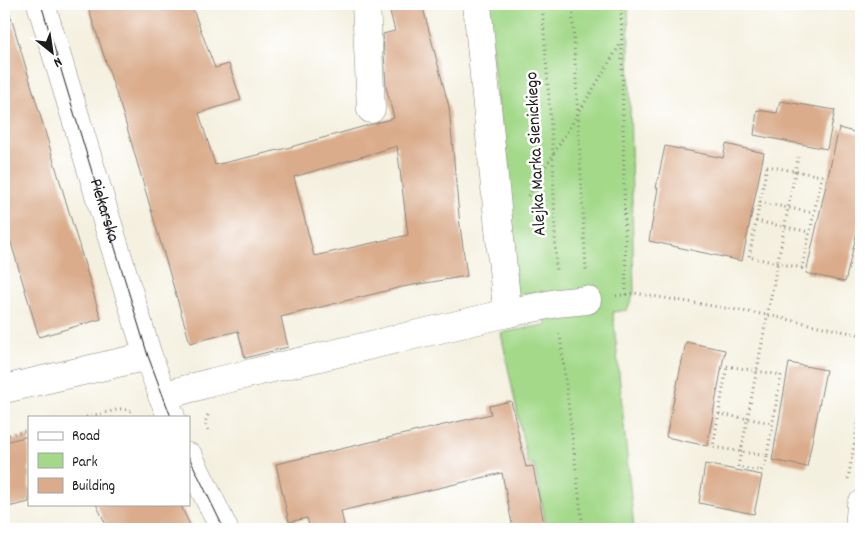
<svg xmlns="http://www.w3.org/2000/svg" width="865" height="533" font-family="Dekko,sans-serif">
	<rect width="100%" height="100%" fill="#fff"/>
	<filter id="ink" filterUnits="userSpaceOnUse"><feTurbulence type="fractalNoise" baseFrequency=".02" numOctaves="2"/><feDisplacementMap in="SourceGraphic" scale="10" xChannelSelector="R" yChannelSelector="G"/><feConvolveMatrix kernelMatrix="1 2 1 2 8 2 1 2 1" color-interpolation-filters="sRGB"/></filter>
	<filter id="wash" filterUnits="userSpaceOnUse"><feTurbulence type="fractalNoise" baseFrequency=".0096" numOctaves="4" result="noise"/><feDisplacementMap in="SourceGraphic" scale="20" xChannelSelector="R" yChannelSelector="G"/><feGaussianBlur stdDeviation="1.12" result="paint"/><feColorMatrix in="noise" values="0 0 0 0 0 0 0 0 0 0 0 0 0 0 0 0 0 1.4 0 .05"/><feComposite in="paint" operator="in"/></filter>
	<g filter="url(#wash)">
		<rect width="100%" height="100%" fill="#f4f0df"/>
		<polygon fill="#a3d989" stroke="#607a52" points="487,4 628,4 634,293 627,310 613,312 634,529 547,529 534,464 528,465 501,333 533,327 546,326 543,291 517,295"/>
		<g id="blocks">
			<g fill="#daac8b" fill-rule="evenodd">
				<path d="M87,4H191L215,68L229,64L241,100L199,113L215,165L287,148L394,118L386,87L383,34L395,31L388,4H422L449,107L460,226L467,276L402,287L341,302L281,317L288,347L245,358L238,331L190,343L123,114ZM397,146L408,235L314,256L294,177Z"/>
				<polygon points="10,14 101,319 39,337 4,219 4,15"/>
				<polygon points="780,101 835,110 827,149 754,135 757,110 777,113"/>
				<polygon points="839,128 861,134 861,216 845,282 806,273"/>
				<polygon points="726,144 764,153 742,261 649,241 658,188 656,188 665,146 723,158"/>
				<polygon points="686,342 725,350 707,446 666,437"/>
				<polygon points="789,363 826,370 807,467 772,460"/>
				<polygon points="511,401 526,467 533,466 545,529 513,529 502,473 341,511 345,529 310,529 307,518 289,522 276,464 491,414 489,406"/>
				<polygon points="29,436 29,502 4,508 4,442"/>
				<polygon points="705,464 762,475 754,514 699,503"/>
				<polygon points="96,504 180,504 192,529 108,529"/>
			</g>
		</g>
	</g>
	<g filter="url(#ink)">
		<use href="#blocks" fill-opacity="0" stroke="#88867e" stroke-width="1"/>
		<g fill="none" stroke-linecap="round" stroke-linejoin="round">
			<g stroke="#88867e" stroke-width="29">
				<g id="minor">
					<polyline points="41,4 148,356 171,417"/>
					<polyline points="366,4 371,109"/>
					<polyline points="477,4 506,299 508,313"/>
					<polyline points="4,389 148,356"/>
					<polyline points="162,396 213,382 508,313 557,303 587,300"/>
					<polyline points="189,457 224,529"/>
					<polyline points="859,529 861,505"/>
				</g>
			</g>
			<g stroke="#88867e" stroke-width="3" stroke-dasharray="1 4" stroke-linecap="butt">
				<polyline points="542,4 553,155 556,273"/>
				<polyline points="572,4 586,270"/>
				<polyline points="621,4 626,295"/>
				<polygon points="767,166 822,176 802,268 749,257"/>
				<polyline points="528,196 621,43"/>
				<polyline points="760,202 814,213"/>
				<polyline points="756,221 810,232"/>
				<polyline points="616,296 634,293 767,315 861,335"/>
				<polyline points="560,334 583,529"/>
				<polygon points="727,366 781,375 767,456 713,447"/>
				<polyline points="719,414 773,423"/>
				<path d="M208,415C204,422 205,426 209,432"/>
				<polyline points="86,417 121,409 134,411"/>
				<polyline points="4,436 29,430"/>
				<polyline points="767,456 765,465 761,471 738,467 798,157"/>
				<polyline points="848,479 861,406"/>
			</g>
			<use href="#minor" stroke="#fff" stroke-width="28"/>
			<g stroke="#1c1c1c" stroke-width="1">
				<path id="s1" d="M41,4L148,356L171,417"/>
				<polyline points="189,457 224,529"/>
			</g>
		</g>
	</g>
	<g text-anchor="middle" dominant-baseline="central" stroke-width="5" stroke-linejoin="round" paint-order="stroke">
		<g font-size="18" fill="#1c1c1c" stroke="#fff">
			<text transform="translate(537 154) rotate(-93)">Alejka Marka Sienickiego</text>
			<text stroke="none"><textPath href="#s1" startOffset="216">Piekarska</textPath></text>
		</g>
	</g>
	<rect width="865" height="533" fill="none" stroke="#fff" stroke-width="20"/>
	<rect x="28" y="416" width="162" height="90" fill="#ffffff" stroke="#a4a4a4"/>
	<rect x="38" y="432" width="25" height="8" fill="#ffffff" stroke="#a4a4a4"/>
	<text x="72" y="440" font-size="15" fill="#1c1c1c">Road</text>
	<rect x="38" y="453" width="25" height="15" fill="#a3d989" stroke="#a4a4a4"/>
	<text x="72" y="466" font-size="15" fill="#1c1c1c">Park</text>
	<rect x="38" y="478" width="25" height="15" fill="#daac8b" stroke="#a4a4a4"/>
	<text x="72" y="490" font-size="15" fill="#1c1c1c">Building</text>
	<g transform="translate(52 52) rotate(150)" stroke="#ffffff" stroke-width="4" paint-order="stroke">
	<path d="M0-4L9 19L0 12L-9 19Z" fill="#1c1c1c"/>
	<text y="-8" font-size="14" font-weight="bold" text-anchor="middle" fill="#1c1c1c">N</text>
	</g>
</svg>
